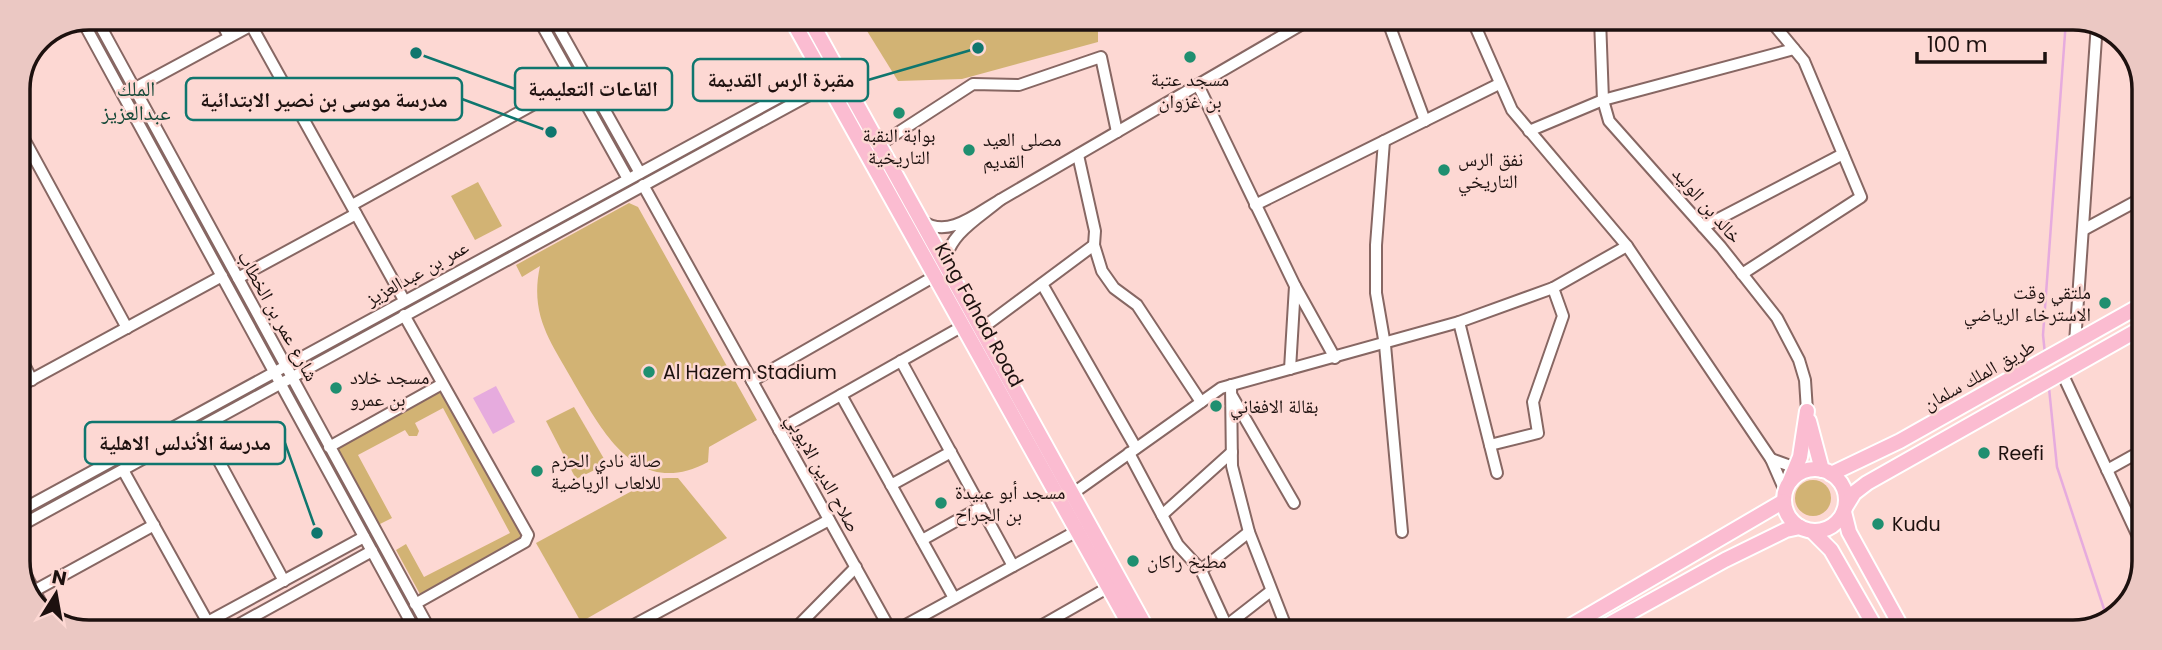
<svg xmlns="http://www.w3.org/2000/svg" width="2162" height="650" font-family="Poppins,'Noto Naskh Arabic',sans-serif">
	<rect width="100%" height="100%" fill="#fdd8d3"/>
	<g fill="#d2b374">
		<polygon points="859,18 1098,19 1098,42 962,79 898,81"/>
		<polygon points="478,182 502,226 475,240 451,196"/>
		<path d="M629,203L638,207L757,420L709,447L708,462C639,499 605,436 575,385C552,343 529,317 540,266L522,277L516,265Z"/>
		<polygon points="446,388 527,535 421,596 396,550 406,544 424,577 510,533 443,408 415,423 419,431 417,436 409,436 405,430 358,455 392,518 378,525 335,448"/>
		<polygon points="574,407 607,464 576,479 546,421"/>
		<polygon points="667,478 678,478 727,538 581,622 536,543 654,479"/>
		<circle cx="1813" cy="498" r="18"/>
	</g>
	<polygon fill="#e6abde" points="496,386 515,422 493,434 473,398"/>
	<g fill="none" stroke-linecap="round" stroke-linejoin="round">
		<g stroke="#e6abde" stroke-width="2.5">
			<polyline points="2045,354 2043,335 2066,20"/>
			<polyline points="2049,388 2057,467 2108,621"/>
		</g>
		<g stroke="#876763" stroke-width="14">
			<g id="minor">
				<polyline points="96,18 430,630"/>
				<polyline points="219,18 229,37"/>
				<polyline points="538,18 628,179"/>
				<polyline points="553,18 640,173"/>
				<polyline points="1387,19 1425,121"/>
				<polyline points="1472,19 1512,110 1627,246 1771,459"/>
				<polyline points="1600,19 1603,100 1609,121 1721,247 1777,318 1799,360 1805,380 1807,411"/>
				<polyline points="82,20 415,630"/>
				<polyline points="251,25 404,300"/>
				<polyline points="1198,85 1295,286 1290,369"/>
				<polyline points="128,92 265,18"/>
				<polyline points="18,128 127,328"/>
				<polyline points="1529,131 1603,100 1794,49"/>
				<polyline points="1384,141 1376,245 1376,293 1385,345 1402,532"/>
				<polyline points="879,145 973,84 1019,85 1101,57 1117,132"/>
				<polyline points="1078,155 1095,231 1094,245 1102,271 1114,288 1137,305 1201,402"/>
				<polyline points="643,185 891,631"/>
				<polyline points="1000,200 1311,19"/>
				<polyline points="352,205 574,82"/>
				<polyline points="1255,205 1499,84"/>
				<path d="M922,221C948,239 976,214 1000,200C979,218 948,234 945,264"/>
				<polyline points="1703,227 1843,154"/>
				<polyline points="2083,230 2144,197"/>
				<polyline points="1742,274 1861,197 1804,61 1770,20"/>
				<polyline points="238,278 356,214"/>
				<polyline points="1042,284 1136,448"/>
				<polyline points="1295,286 1335,358"/>
				<polyline points="404,315 528,535 525,542 415,604"/>
				<polyline points="1459,322 1497,473"/>
				<polyline points="981,329 1094,245"/>
				<polyline points="2075,343 2097,23"/>
				<polyline points="18,353 32,380"/>
				<polyline points="901,361 1013,566"/>
				<polyline points="2062,373 2142,545"/>
				<polyline points="752,381 935,276"/>
				<polyline points="1231,385 1232,466 1249,532 1288,632"/>
				<polyline points="18,387 222,276"/>
				<polyline points="841,395 954,598"/>
				<polyline points="1232,396 1294,503"/>
				<polyline points="201,428 284,581"/>
				<polyline points="779,430 963,326"/>
				<polyline points="1490,445 1538,433 1533,402 1563,316 1553,288"/>
				<polyline points="329,447 442,384"/>
				<polyline points="1129,453 1178,545 1201,570 1229,631"/>
				<polyline points="123,470 212,630"/>
				<polyline points="2107,470 2143,450"/>
				<polyline points="891,485 951,452"/>
				<polyline points="1785,491 1771,459 1804,471"/>
				<polyline points="1072,494 1221,388 1459,322 1553,288 1627,246"/>
				<polyline points="18,512 798,87 809,77 810,54"/>
				<polyline points="1162,515 1232,452"/>
				<polyline points="18,527 811,94 823,92 835,96"/>
				<polyline points="922,540 981,507"/>
				<polyline points="18,561 48,616"/>
				<polyline points="1201,570 1249,532"/>
				<polyline points="34,591 154,525"/>
				<polyline points="1226,626 1271,591"/>
				<polyline points="193,630 364,537"/>
				<polyline points="229,630 372,551"/>
				<polyline points="623,631 829,520"/>
				<polyline points="793,631 856,567"/>
				<polyline points="895,631 1077,531"/>
				<polyline points="1032,631 1109,587"/>
			</g>
		</g>
		<g stroke="#fff" stroke-width="18">
			<g id="major">
				<polyline points="791,18 1133,631"/>
				<polyline points="809,18 1148,631"/>
				<polyline points="1809,421 1822,470"/>
				<circle cx="1815" cy="500" r="31"/>
				<polyline points="1831,474 1900,441 2143,304"/>
				<polyline points="1790,481 1800,457 1807,411"/>
				<polyline points="1846,506 1854,493 1867,483 2143,327"/>
				<polyline points="1844,512 1849,532 1904,632"/>
				<polyline points="1812,531 1831,550 1878,632"/>
				<polyline points="1560,632 1784,501"/>
				<polyline points="1595,632 1725,560 1786,530 1800,527"/>
			</g>
		</g>
		<use href="#minor" stroke="#fff" stroke-width="10"/>
		<use href="#major" stroke="#fbbcd1" stroke-width="14"/>
	</g>
	<g fill="#1f8f70" stroke="#fdd8d3" stroke-width="2.5">
		<circle cx="1190" cy="57" r="7"/>
		<circle cx="899" cy="113" r="7"/>
		<circle cx="969" cy="150" r="7"/>
		<circle cx="1444" cy="170" r="7"/>
		<circle cx="2105" cy="303" r="7"/>
		<circle cx="649" cy="372" r="7"/>
		<circle cx="336" cy="388" r="7"/>
		<circle cx="1216" cy="406" r="7"/>
		<circle cx="1984" cy="453" r="7"/>
		<circle cx="537" cy="471" r="7"/>
		<circle cx="941" cy="503" r="7"/>
		<circle cx="1878" cy="524" r="7"/>
		<circle cx="1133" cy="561" r="7"/>
	</g>
	<g text-anchor="middle" dominant-baseline="central" stroke-width="5" stroke-linejoin="round" paint-order="stroke">
		<g font-size="19" fill="#1d110f" stroke="#fdd8d3" text-anchor="start">
			<text x="1190" y="79" text-anchor="middle">مسجد عتبة<tspan x="1190" dy="22">بن غزوان</tspan></text>
			<text x="899" y="135" text-anchor="middle">بوابة النقبة<tspan x="899" dy="22">التاريخية</tspan></text>
			<text x="983" y="139">مصلى العيد<tspan x="983" dy="22">القديم</tspan></text>
			<text x="1458" y="159">نفق الرس<tspan x="1458" dy="22">التاريخي</tspan></text>
			<text x="2091" y="292" text-anchor="end">ملتقي وقت<tspan x="2091" dy="22">الاسترخاء الرياضي</tspan></text>
			<text x="663" y="372">Al Hazem Stadium</text>
			<text x="350" y="377">مسجد خلاد<tspan x="350" dy="22">بن عمرو</tspan></text>
			<text x="1230" y="406">بقالة الافغاني</text>
			<text x="1998" y="453">Reefi</text>
			<text x="551" y="460">صالة نادي الحزم<tspan x="551" dy="22">للالعاب الرياضية</tspan></text>
			<text x="955" y="492">مسجد أبو عبيدة<tspan x="955" dy="22">بن الجراح</tspan></text>
			<text x="1892" y="524">Kudu</text>
			<text x="1147" y="561">مطبخ راكان</text>
		</g>
		<g font-size="19" fill="#1d110f" stroke="#fdd8d3">
			<text transform="translate(1707 205) rotate(49)">خالد بن الوليد</text>
			<text transform="translate(417 273) rotate(-29)">عمر بن عبدالعزيز</text>
			<text transform="translate(979 315) rotate(61)">King Fahad Road</text>
			<text transform="translate(278 316) rotate(61)">شارع عمر بن الخطاب</text>
			<text transform="translate(1979 375) rotate(-29)">طريق الملك سلمان</text>
			<text transform="translate(823 473) rotate(61)">صلاح الدين الايوبي</text>
		</g>
		<g font-size="21" fill="#174939" stroke="#fdd8d3">
			<text x="136" y="88">الملك<tspan x="136" dy="24">عبدالعزيز</tspan></text>
		</g>
	</g>
	<path d="M0 0H2162V650H0ZM89 30H2073A59 59 0 0 1 2132 89V561A59 59 0 0 1 2073 620H89A59 59 0 0 1 30 561V89A59 59 0 0 1 89 30Z" fill="#ebc8c3" fill-rule="evenodd"/>
	<path fill="none" stroke="#1d110f" stroke-width="3.5" d="M89 30H2073A59 59 0 0 1 2132 89V561A59 59 0 0 1 2073 620H89A59 59 0 0 1 30 561V89A59 59 0 0 1 89 30Z"/>
	<path fill="none" stroke="#0f766e" stroke-width="2.5" d="M978 48L868 80M416 53L515 89M551 132L462 99M317 533L285 443"/>
	<g fill="#0f766e" stroke="#fdd8d3" stroke-width="2.5">
		<circle cx="978" cy="48" r="7"/>
		<circle cx="416" cy="53" r="7"/>
		<circle cx="551" cy="132" r="7"/>
		<circle cx="317" cy="533" r="7"/>
	</g>
	<g fill="#fdd8d3" stroke="#0f766e" stroke-width="2.5">
		<rect x="693" y="59" width="175" height="42" rx="7"/>
		<rect x="515" y="68" width="157" height="42" rx="7"/>
		<rect x="186" y="78" width="276" height="42" rx="7"/>
		<rect x="85" y="422" width="200" height="42" rx="7"/>
	</g>
	<g font-size="21" text-anchor="middle" font-weight="bold" fill="#1d110f">
		<text x="781" y="87">مقبرة الرس القديمة</text>
		<text x="593" y="96">القاعات التعليمية</text>
		<text x="324" y="107">مدرسة موسى بن نصير الابتدائية</text>
		<text x="185" y="450">مدرسة الأندلس الاهلية</text>
	</g>
	<g transform="translate(56 594) rotate(11)" stroke="#fdd8d3" stroke-width="5" paint-order="stroke">
	<path d="M0-5L12 26L0 18L-12 26Z" fill="#1d110f"/>
	<text y="-10" font-size="19" font-weight="bold" text-anchor="middle" fill="#1d110f">N</text>
	</g>
	<path d="M1917 52v10h128v-10" fill="none" stroke="#1d110f" stroke-width="3.5"/>
	<text x="1927" y="52" font-size="21" fill="#1d110f" stroke="#fdd8d3" stroke-width="5" paint-order="stroke">100 m</text>
</svg>
